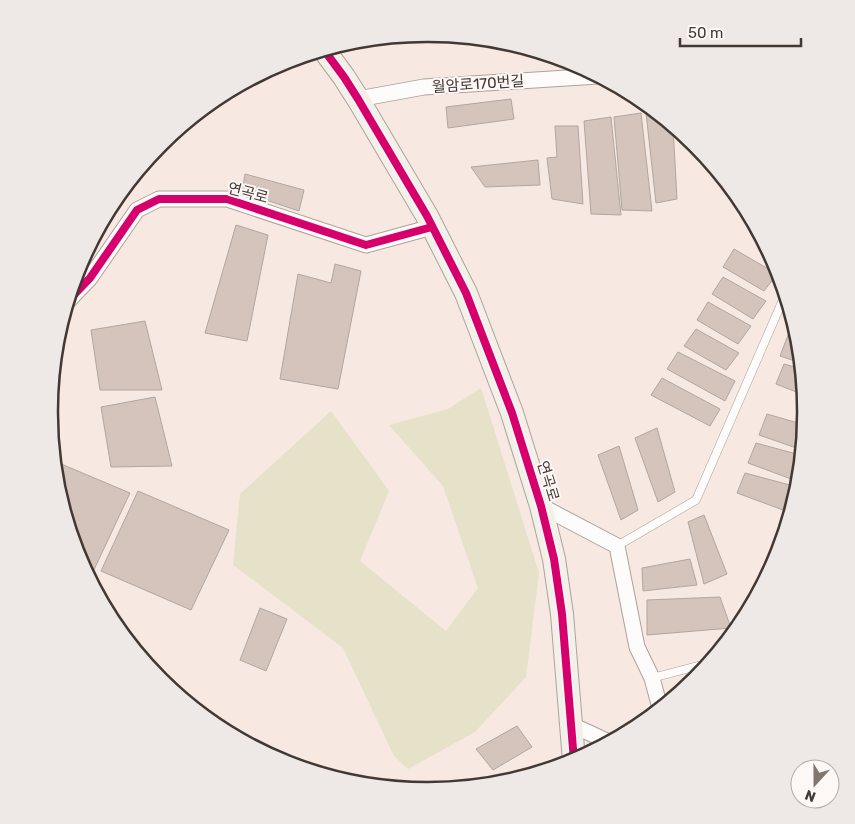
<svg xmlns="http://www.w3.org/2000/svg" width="855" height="824" font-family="Rubik,'Noto Sans KR',sans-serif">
	<rect width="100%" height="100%" fill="#f7e8e1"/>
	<polygon fill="#f8dfd4" points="454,36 502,41 515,45 457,43"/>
	<polygon fill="#e6e1c9" points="481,388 539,573 526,677 475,732 408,769 394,756 343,648 233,565 240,494 331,411 389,491 360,561 446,631 478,588 443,486 389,425 448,409"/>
	<g fill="#d5c4bc" stroke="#b1a6a1">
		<polygon points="511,99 514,119 448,128 446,107"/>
		<polygon points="645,104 673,127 677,199 656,203"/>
		<polygon points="641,113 652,211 622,210 614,117"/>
		<polygon points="611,117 621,215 591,214 584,121"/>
		<polygon points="555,126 578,126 583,204 552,199 547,158 557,157"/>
		<polygon points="538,160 540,185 485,187 471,167"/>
		<polygon points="245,174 304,190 299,211 242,192"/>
		<polygon points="236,225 268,235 247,341 205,333"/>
		<polygon points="734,249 777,274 764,291 723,267"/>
		<polygon points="335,264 361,271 338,389 280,379 298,274 331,283"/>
		<polygon points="723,277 766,301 753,319 712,294"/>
		<polygon points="708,302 751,326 738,344 697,320"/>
		<polygon points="145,321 162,390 100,390 91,330"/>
		<polygon points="696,329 739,353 726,370 684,346"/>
		<polygon points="788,335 798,338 801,363 780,356"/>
		<polygon points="678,352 735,381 725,401 667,369"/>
		<polygon points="784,364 802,369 804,395 776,384"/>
		<polygon points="662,378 720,409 710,426 651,395"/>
		<polygon points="155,397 172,466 111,467 101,407"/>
		<polygon points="767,414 805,425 802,450 759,435"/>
		<polygon points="657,428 675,492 658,502 635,438"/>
		<polygon points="756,443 800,455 794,480 748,463"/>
		<polygon points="619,446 638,510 621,520 598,455"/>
		<polygon points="54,461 130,493 92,574 86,571 78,556 56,486"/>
		<polygon points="745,473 790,485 783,510 737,493"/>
		<polygon points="138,491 229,530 191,610 101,571"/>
		<polygon points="704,515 727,574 704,584 688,522"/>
		<polygon points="690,559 697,585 643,591 642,568"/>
		<polygon points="720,597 731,628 647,635 647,600"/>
		<polygon points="260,608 287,619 266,671 240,660"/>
		<polygon points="517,726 532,747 493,770 476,749"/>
	</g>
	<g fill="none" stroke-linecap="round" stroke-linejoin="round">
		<g stroke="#ada29c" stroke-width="9">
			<g id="lane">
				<polyline points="617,546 696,500 785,295"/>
				<polyline points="652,678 709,663"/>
			</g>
		</g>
		<g stroke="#ada29c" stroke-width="17">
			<g id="street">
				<polyline points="358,99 424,87 598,76"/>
				<polyline points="68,301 90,278 137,210 159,199 227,199 366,245 432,227"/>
				<polyline points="541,506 617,546 637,647 652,678 660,708"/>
				<polyline points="572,725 609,742"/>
			</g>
		</g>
		<g stroke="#ada29c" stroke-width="24">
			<polyline id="secondary" points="324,50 344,77 358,99 427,216 466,293 512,413 541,506 554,559 562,614 574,761"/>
		</g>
		<use href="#lane" stroke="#fefcfa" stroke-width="8"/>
		<use href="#street" stroke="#fefcfa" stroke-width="15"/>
		<use href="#secondary" stroke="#f3f0ea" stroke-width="22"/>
		<g stroke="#fdf7f5" stroke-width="11">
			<g id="cycleway">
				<polyline points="324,50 344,77 358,99 427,216 466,293 512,413 541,506 554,559 562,614 574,761"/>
				<polyline points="68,301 90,278 137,210 159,199 227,199 366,245 432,227"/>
			</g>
		</g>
		<use href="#cycleway" stroke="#d6006c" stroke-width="8"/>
	</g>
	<g text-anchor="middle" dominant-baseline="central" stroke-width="4" stroke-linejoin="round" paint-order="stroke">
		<g font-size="15" fill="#433934" stroke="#fdf7f5">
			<text transform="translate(478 84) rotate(-4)">월암로170번길</text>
			<text transform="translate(248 193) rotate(15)">연곡로</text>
			<text transform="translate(548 481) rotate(73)">연곡로</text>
		</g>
	</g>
	<path d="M0 0H855V824H0ZM427 42H428A369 369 0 0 1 797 411V413A369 369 0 0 1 428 782H427A369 369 0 0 1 58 413V411A369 369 0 0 1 427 42Z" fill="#eee8e6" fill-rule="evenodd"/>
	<path fill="none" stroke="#433934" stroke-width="2.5" d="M427 42H428A369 369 0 0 1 797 411V413A369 369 0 0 1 428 782H427A369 369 0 0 1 58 413V411A369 369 0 0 1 427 42Z"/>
	<g transform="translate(815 784) rotate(201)"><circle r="24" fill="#fdf7f5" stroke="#b3aba8"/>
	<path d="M0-4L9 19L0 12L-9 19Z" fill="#827671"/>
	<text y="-8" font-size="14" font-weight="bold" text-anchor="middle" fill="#433934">N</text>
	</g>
	<path d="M680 38v8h121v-8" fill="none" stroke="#433934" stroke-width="2.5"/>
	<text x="688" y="38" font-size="15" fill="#433934" stroke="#fdf7f5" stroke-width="4" paint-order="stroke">50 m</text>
</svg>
